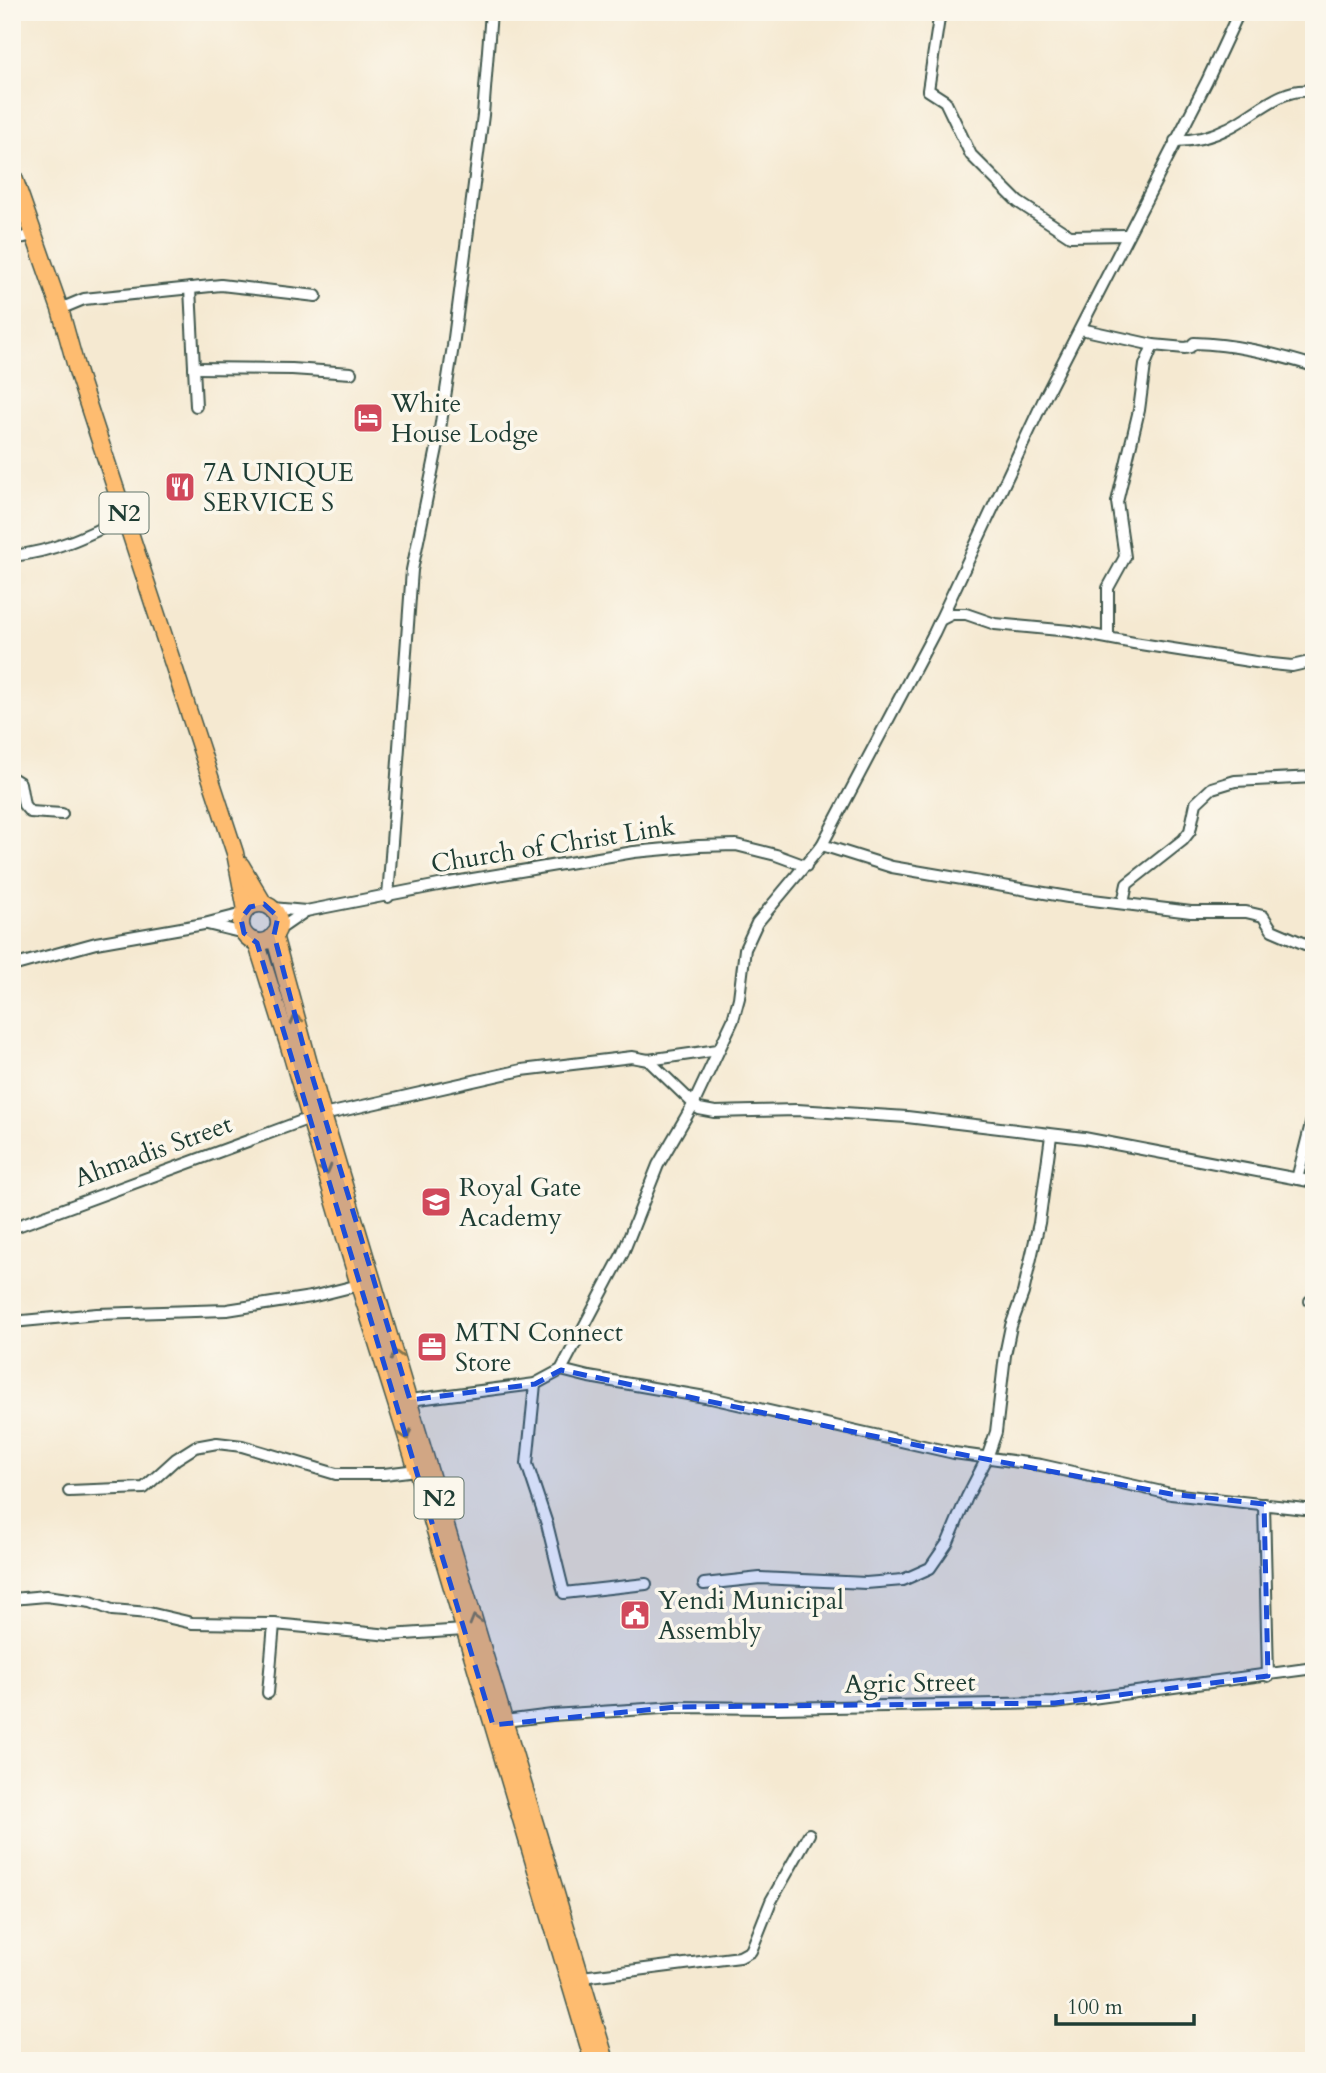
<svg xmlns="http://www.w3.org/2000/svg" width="1326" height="2073" font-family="Cardo,serif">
	<rect width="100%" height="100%" fill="#fbf7ec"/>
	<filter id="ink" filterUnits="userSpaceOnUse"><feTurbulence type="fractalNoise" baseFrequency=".0143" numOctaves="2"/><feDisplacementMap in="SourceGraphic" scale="14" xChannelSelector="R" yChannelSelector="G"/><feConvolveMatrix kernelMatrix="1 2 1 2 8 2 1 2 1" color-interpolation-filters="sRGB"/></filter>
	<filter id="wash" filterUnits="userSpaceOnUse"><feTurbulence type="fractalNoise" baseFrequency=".00686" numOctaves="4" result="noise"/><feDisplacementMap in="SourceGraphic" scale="28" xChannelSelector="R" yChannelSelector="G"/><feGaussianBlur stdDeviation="1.57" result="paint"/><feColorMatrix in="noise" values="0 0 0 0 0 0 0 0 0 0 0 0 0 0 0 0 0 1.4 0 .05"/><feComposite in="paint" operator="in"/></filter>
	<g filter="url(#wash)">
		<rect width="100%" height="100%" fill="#f5e9d1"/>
	</g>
	<g filter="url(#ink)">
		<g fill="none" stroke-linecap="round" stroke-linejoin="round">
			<g stroke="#3f574c" stroke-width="14">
				<g id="minor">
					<polyline points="940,12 928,90 945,101 971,155 1018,202 1070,236 1126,235"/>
					<path d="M1175,141C1195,141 1211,137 1228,128C1254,116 1283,84 1314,92"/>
					<polyline points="12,240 33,235"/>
					<polyline points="12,258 16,239"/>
					<polyline points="190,288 196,406"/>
					<polyline points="60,309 84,299 221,285 316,296"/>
					<path d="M1081,329L1153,345L1185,348L1190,347L1194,343C1236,344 1274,354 1314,366"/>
					<polyline points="194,368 292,369 351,373"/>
					<path d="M12,556C54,552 88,535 125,517"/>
					<polyline points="940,620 952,614 966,614 995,624 1070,631 1134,643 1262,663 1292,666 1314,661"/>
					<polyline points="1108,637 1108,588 1125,557 1117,502 1139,410 1145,365 1153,345"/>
					<polyline points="12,778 20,783 24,805 30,812 62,814"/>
					<polyline points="822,845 892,867 1068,897 1191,912 1246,912 1263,916 1272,930 1314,948"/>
					<polyline points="388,897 412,570 437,448 453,346 483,115 491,12"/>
					<polyline points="1123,903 1127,884 1183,840 1190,831 1196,803 1212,788 1235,781 1314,777"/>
					<polyline points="272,908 306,911 449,883 634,852 699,846 736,845 776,855 806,866"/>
					<polyline points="207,924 244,933"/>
					<polyline points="277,931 306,911"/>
					<polyline points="12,966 96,943 204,924 243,914"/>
					<polyline points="648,1060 699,1109 715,1112 797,1110 907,1117 1084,1138 1314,1182"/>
					<polyline points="323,1115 522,1070 632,1057 648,1060 718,1050"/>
					<polyline points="1297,1179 1314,1112"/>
					<polyline points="12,1228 310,1118"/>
					<polyline points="1310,1301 1314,1304"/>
					<polyline points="12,1322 97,1314 227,1310 311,1297 359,1285"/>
					<polyline points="561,1370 589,1377 711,1398 954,1453 1041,1465 1171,1494 1314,1510"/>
					<polyline points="535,1384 527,1464 547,1524 564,1593 646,1584"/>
					<polyline points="410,1400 535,1384 561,1370 623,1253 658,1165 693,1105 733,1020 739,998 745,949 757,923 822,845 934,633 1046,395 1207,81 1239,12"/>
					<polyline points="69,1491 144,1488 176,1459 195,1447 217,1443 242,1446 336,1474 384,1474 417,1470"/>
					<polyline points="1264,1504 1268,1676"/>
					<polyline points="704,1584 760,1578 866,1583 903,1580 930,1568 948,1542 967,1497 987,1458 996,1432 1005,1355 1011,1326 1023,1293 1039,1223 1051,1136"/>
					<polyline points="12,1599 46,1596 91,1602 112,1610 149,1613 192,1623 274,1624 390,1635 464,1630"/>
					<polyline points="268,1693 274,1624"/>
					<polyline points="505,1721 552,1715 677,1707 775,1708 1055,1703 1314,1668"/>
					<polyline points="582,1977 740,1957 751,1951 771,1901 809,1834"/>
				</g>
			</g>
			<g stroke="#3f574c" stroke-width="19">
				<g id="highway">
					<polyline points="12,172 60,309 78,374 235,853 246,910"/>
					<polyline points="241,865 264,904"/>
					<circle cx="260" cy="923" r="19"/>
					<polyline points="274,935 323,1115 606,2061"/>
					<polyline points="256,941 291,1053 359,1285 417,1470 593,2061"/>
				</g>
			</g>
			<use href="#minor" stroke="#fff" stroke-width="10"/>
			<use href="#highway" stroke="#febc70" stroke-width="16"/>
		</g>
		<defs><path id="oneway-chevron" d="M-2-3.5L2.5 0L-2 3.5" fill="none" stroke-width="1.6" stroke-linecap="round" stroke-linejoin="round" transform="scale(1.75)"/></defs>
		<g stroke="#83764f">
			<use href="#oneway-chevron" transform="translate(296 1019) rotate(-105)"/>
			<use href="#oneway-chevron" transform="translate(326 1170) rotate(74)"/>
			<use href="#oneway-chevron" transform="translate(396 1355) rotate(-107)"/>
			<use href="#oneway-chevron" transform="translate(406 1435) rotate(72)"/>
			<use href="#oneway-chevron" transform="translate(475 1620) rotate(-106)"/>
		</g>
	</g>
	<path fill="#1d4ed8" fill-opacity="0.2" stroke="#1d4ed8" stroke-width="5" stroke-dasharray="14 9" stroke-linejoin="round" d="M264,904L278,917L274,935L304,1049L410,1400L535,1384L561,1370L954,1453L1171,1494L1264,1504L1268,1676L1055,1703L677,1707L493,1725L257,943L244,933L241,919L250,907Z"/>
	<defs>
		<g id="hotel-square" transform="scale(1.575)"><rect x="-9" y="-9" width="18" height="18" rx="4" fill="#d1495b" stroke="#fbf7ec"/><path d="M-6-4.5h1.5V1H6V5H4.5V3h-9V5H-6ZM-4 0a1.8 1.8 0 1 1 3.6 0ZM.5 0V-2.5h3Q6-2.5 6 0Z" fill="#fff"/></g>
		<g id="restaurant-square" transform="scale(1.575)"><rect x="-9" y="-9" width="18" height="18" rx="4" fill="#d1495b" stroke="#fbf7ec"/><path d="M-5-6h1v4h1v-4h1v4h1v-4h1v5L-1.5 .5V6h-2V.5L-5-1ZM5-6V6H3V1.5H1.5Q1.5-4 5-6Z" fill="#fff"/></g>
		<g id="school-square" transform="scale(1.575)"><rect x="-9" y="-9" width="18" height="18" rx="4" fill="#d1495b" stroke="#fbf7ec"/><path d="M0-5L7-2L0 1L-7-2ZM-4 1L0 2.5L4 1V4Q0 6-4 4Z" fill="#fff"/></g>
		<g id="office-square" transform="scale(1.575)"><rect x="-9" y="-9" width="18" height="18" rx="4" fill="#d1495b" stroke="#fbf7ec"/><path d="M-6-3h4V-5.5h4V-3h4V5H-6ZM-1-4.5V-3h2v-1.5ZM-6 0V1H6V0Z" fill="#fff"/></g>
		<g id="civic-square" transform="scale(1.575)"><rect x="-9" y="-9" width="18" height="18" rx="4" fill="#d1495b" stroke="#fbf7ec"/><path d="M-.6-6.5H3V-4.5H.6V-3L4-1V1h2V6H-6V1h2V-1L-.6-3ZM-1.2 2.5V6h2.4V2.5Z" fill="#fff"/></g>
	</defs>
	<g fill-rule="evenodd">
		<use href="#hotel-square" x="368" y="418"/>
		<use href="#restaurant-square" x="180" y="487"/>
		<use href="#school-square" x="436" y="1202"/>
		<use href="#office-square" x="432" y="1347"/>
		<use href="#civic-square" x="635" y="1615"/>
	</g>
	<g text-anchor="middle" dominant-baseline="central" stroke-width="7" stroke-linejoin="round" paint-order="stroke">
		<g fill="#fbf7ec" stroke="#61756b" stroke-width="2">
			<rect x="99.5" y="492.5" width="49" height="41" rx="5"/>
			<rect x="414.5" y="1477.5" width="49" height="41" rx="5"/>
		</g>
		<g font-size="24" font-weight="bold" fill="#1f3d34">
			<text x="124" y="513">N2</text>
			<text x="439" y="1498">N2</text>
		</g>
		<g font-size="26" fill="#1f3d34" stroke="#fbf7ec" text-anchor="start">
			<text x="391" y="403">White<tspan x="391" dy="30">House Lodge</tspan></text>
			<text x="203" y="472">7A UNIQUE<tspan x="203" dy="30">SERVICE S</tspan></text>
			<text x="459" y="1187">Royal Gate<tspan x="459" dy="30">Academy</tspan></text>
			<text x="455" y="1332">MTN Connect<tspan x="455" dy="30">Store</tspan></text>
			<text x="658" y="1600">Yendi Municipal<tspan x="658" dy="30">Assembly</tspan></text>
		</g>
		<g font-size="26" fill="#1f3d34" stroke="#fbf7ec">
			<text transform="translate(553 845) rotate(-9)">Church of Christ Link</text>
			<text transform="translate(153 1151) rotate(-20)">Ahmadis Street</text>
			<text transform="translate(910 1683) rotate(-1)">Agric Street</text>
		</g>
	</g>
	<rect width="1326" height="2073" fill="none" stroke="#fbf7ec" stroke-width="42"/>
	<path d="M1056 2014v10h138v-10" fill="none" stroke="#1f3d34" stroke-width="3.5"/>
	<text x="1067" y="2014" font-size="21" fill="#1f3d34" stroke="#fbf7ec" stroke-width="5" paint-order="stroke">100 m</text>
</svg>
